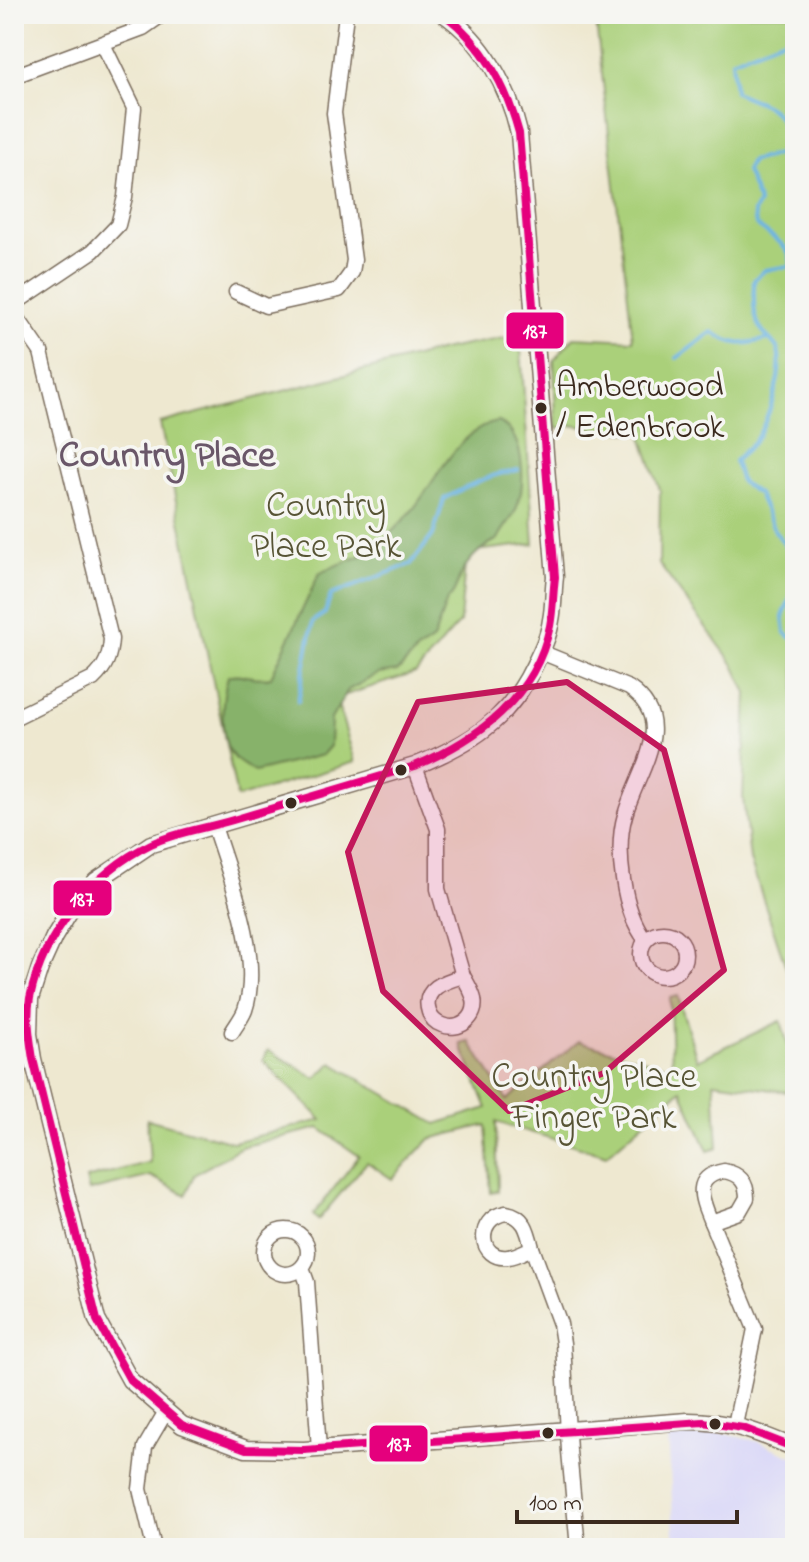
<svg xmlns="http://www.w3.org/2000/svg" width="809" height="1562" font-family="'Indie Flower',sans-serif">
	<rect width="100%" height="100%" fill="#f6f6f2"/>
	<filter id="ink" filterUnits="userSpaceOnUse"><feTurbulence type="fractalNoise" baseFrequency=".0125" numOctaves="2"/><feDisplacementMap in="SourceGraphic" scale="16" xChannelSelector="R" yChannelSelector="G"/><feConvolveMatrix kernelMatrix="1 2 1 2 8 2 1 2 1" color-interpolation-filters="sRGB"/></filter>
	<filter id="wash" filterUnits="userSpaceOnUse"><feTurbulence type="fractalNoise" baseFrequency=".006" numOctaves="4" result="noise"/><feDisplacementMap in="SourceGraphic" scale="32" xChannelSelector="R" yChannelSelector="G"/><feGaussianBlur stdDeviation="1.8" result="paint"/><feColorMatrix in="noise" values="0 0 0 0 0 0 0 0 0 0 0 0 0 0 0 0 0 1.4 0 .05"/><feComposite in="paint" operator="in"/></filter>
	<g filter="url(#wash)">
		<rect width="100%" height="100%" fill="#eee8d0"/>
		<polygon fill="#d9d7f8" points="716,1432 756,1441 795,1457 795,1548 675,1548 668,1436"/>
		<g fill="#aad07a" stroke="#727d4c" stroke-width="2">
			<polygon points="595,14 795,14 795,994 750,860 743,798 747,693 734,665 659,564 660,490 641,434 570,425 556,429 554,360 574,337 633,340"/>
			<polygon points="520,335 534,544 466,552 460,622 416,673 336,698 355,762 237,798 160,423 446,349"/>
			<polygon points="678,996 697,1060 781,1021 795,1069 795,1093 714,1082 718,1148 708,1151 681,1090 607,1155 496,1122 498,1191 491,1193 486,1125 430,1139 392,1179 367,1162 318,1220 313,1215 359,1156 319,1128 241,1147 194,1175 186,1195 151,1176 89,1191 86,1179 150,1162 147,1119 233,1142 322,1120 263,1060 268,1050 316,1078 332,1063 436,1124 487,1108 461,1044 470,1042 507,1100 579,1041 672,1068 670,998"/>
		</g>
		<path fill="#87b26a" stroke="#616e44" stroke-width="2" d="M499,422C525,435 526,482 517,507C513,519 503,528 498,539C482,547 467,560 460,577C456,586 455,594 447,600L433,640L417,651L398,671L378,674L348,690L331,719L330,746L322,755L255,772C245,766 236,762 230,752C219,734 222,695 228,676C242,671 253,681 271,677L319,574C333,565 349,562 364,554C379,545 398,526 410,513C434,485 458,427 499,422Z"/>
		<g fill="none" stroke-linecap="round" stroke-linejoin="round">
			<g stroke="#6cb4e4" stroke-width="4">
				<path d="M795,39L786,38L732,60L735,92C771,109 773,101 790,140L786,152L751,161L746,171L759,203L754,212L756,225C771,237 792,245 791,266L765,270L754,280C754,295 752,316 761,329C765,336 773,341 777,348C786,368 767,427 753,443C747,449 741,454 735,461L741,482L758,494L775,531L791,553L795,567"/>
				<path d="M677,358L712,332C736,347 742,345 769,339"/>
				<polyline points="795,585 783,617 785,633 795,640"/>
				<path d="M298,701L313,621L325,613L331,595L411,564L433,535L444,499C469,485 490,474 518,470"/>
			</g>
		</g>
	</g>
	<g filter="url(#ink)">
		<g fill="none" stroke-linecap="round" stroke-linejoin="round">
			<g stroke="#7a6c5c" stroke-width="17">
				<g id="minor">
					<polyline points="14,76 143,28 163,14"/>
					<polyline points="236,292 266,306 339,290 352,272 354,260 334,113 346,14"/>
					<polyline points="14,304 93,251 118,225 125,197 134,108 103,44"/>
					<path d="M14,313L41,352L111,639C110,656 106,667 93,679L14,718"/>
					<path d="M541,652L629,688C679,722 637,771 625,815C615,849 623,911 645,939"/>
					<polyline points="415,766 438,829 438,889 463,976"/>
					<path d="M214,826C230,877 263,958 245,1010C242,1018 236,1025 232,1032"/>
					<circle cx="663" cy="954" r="22"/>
					<path d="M463,976C467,983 472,991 474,999C478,1018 459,1032 442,1025C436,1023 431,1018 429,1012C421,988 446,981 463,976Z"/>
					<path d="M724,1171C740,1174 747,1182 747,1198L739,1212L711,1222C702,1200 691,1177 724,1171Z"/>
					<path d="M506,1213C525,1216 528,1231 532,1248C525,1251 516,1256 508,1257C479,1261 474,1218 506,1213Z"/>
					<polyline points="711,1222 755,1329 735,1425"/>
					<circle cx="286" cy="1252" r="22"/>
					<polyline points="532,1248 560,1324 563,1343 569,1451 578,1548"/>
					<polyline points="302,1268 307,1282 319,1449"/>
					<polyline points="154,1548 140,1489 145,1447 165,1413"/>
				</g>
			</g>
			<g stroke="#7a6c5c" stroke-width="19">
				<path id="tertiary" d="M444,14C484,42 508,86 519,133L555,577C553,591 554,606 551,620C549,636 541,652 534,666C508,721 469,744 415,766L151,844L96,881L72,907L54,937L40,968L30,999L29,1034L33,1059L97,1320L130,1380L182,1425L246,1449L304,1450L688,1421C730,1421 757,1432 795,1448"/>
			</g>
			<use href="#minor" stroke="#fff" stroke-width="14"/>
			<use href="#tertiary" stroke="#fff" stroke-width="16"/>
			<g stroke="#f6f6f2" stroke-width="14">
				<path id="bus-1" d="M444,14C484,45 506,85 519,133L555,577C553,593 553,610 550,626C535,698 478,739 415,766C354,784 294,802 233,820C207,828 175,832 151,844C93,872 43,934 30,998C26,1018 30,1039 33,1059L97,1320L130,1380L182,1425L246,1449L304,1450L703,1422L743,1428L795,1448"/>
			</g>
			<use href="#bus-1" stroke="#e5007d" stroke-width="8"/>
		</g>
	</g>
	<path fill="#c2185b" fill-opacity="0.2" stroke="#c2185b" stroke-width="6" stroke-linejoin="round" d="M567,682L664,750L724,970L604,1073L509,1111L383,991L348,852L418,702Z"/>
	<g fill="#3b2a1e" stroke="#f6f6f2" stroke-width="3">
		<circle cx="541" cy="408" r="7"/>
		<circle cx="401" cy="770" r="7"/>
		<circle cx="291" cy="803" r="7"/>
		<circle cx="715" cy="1424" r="7"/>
		<circle cx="548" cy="1433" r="7"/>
	</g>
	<g text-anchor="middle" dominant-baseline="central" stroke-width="7" stroke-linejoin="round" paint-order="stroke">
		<g font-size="34" fill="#3b2a1e" stroke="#f6f6f2" text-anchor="start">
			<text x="556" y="388">Amberwood<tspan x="556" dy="41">/ Edenbrook</tspan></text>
		</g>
		<g font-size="36" fill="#575435" stroke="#f6f6f2">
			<text x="326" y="507">Country<tspan x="326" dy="41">Place Park</tspan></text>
			<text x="594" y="1078">Country Place<tspan x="594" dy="41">Finger Park</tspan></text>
		</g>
		<g font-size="38" font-weight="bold" fill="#6a5769" stroke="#f6f6f2">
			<text x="167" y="457">Country Place</text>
		</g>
	</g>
	<g stroke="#f6f6f2" stroke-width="3">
		<rect x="505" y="311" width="60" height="39" rx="8" fill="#e5007d"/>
		<rect x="52" y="879" width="61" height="38" rx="8" fill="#e5007d"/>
		<rect x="368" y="1424" width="61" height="39" rx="8" fill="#e5007d"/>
	</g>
	<g font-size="22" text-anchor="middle" font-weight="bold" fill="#fff">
		<text x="535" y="338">187</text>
		<text x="82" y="906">187</text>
		<text x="399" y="1451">187</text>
	</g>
	<rect width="809" height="1562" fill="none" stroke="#f6f6f2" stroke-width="48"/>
	<path d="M517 1510v12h220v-12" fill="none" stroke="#3b2a1e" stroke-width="4"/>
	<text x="529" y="1510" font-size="24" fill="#3b2a1e" stroke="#f6f6f2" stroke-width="6" paint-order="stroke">100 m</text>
</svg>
